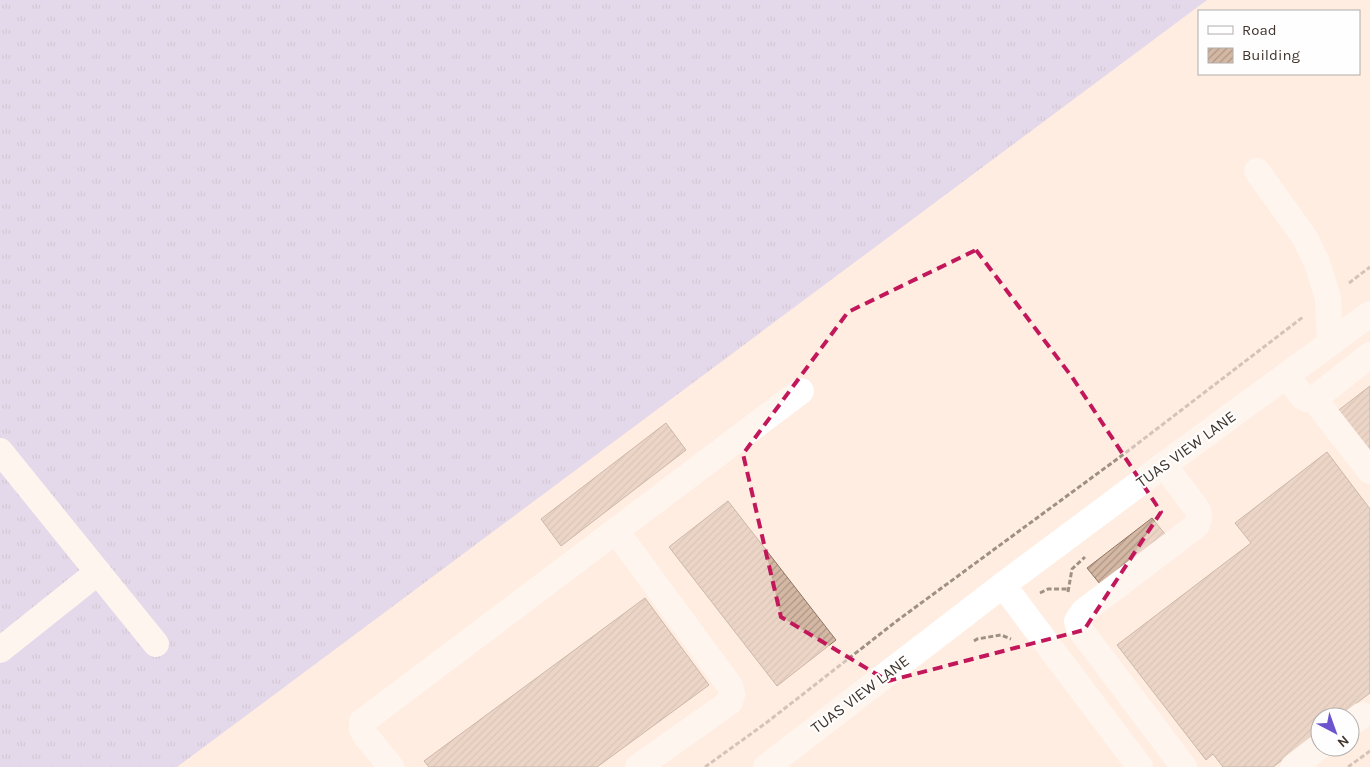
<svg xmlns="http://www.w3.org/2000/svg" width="1370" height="767" font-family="Karla,sans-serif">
	<defs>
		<pattern id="grass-tufts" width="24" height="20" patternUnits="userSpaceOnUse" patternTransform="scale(1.25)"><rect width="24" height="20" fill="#c4c0f4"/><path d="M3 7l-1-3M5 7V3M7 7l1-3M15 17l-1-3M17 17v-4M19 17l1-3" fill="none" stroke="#a19dc6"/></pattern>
		<pattern id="building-hatch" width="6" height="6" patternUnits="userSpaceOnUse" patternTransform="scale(1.25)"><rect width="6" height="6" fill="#d4b8a4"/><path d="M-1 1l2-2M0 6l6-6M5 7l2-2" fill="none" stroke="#ad9686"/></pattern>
	</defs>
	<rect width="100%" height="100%" fill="#ffede1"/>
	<polygon fill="url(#grass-tufts)" points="0,0 1207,0 177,767 0,767"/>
	<g fill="url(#building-hatch)" stroke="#8e7562">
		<polygon points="1370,386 1370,460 1335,413"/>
		<polygon points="666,423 686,450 561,546 541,519"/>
		<polygon points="1327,452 1370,509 1370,693 1338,717 1320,717 1320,731 1273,767 1223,767 1213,754 1206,760 1117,645 1251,543 1235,523"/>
		<polygon points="728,501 836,640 777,686 669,547"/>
		<polygon points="1152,518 1165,534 1100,584 1087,568"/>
		<polygon points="645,598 709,685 597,767 429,767 424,761"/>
	</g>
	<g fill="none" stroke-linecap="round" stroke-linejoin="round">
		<g stroke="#9f9086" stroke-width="3" stroke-dasharray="5 2.5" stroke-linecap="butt">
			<polyline points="1349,283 1370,267"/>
			<polyline points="1068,592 1072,569 1085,557"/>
			<polyline points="1040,593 1048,589 1068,589"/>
			<polyline points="974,641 977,639 1001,635 1011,639"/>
			<polyline points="705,767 766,723 898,620 1124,454 1303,317"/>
			<polyline points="1348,767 1370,751"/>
		</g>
		<g stroke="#fff" stroke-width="26">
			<polyline points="1257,171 1305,238 1317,263 1328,298 1330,343"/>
			<polyline points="1286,376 1303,397 1307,399 1314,399 1370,355"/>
			<polyline points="1314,399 1370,471"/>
			<polyline points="0,451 156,644"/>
			<path d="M1164,465L1197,509C1200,516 1200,519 1196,526L1084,611L1077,621L1079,628L1184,767"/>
			<polyline points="616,531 730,686 732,694 730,702 638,767"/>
			<polyline points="1003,585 1140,767"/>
			<polyline points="0,650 98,572"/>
			<polyline points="1350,724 1362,715"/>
			<polyline points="391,767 365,735 362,729 362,722 801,391"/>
			<polyline points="766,767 1003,585 1164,465 1370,314"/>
			<polyline points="1293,767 1320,746"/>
		</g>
	</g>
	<path d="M0 0H1370V767H0ZM976,250L1072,377L1161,512L1084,630L888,681L781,617L743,454L848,312Z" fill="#ffede1" fill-opacity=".55" fill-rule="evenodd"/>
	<path fill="none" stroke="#c2185b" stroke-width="4" stroke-dasharray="10 6" stroke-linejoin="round" d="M976,250L1072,377L1161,512L1084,630L888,681L781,617L743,454L848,312Z"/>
	<g text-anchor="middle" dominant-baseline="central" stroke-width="4" stroke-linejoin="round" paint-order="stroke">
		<g font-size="16" fill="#40342c" stroke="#fefefe">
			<text transform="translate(1186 449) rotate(-36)">TUAS VIEW LANE</text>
			<text transform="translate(860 694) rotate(-37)">TUAS VIEW LANE</text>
		</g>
	</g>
	<rect x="1198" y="10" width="162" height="65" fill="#fefefe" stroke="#b2adaa"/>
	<rect x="1208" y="26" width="25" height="8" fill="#ffffff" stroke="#b2adaa"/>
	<text x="1242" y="35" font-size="15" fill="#40342c">Road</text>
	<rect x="1208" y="48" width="25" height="15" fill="url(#building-hatch)" stroke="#b2adaa"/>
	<text x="1242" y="60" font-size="15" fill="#40342c">Building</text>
	<g transform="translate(1335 732) rotate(139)"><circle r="24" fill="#fefefe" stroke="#b2adaa"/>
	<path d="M0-4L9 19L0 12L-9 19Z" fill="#6d54ce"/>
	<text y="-8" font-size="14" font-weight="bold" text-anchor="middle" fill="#40342c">N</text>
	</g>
</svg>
